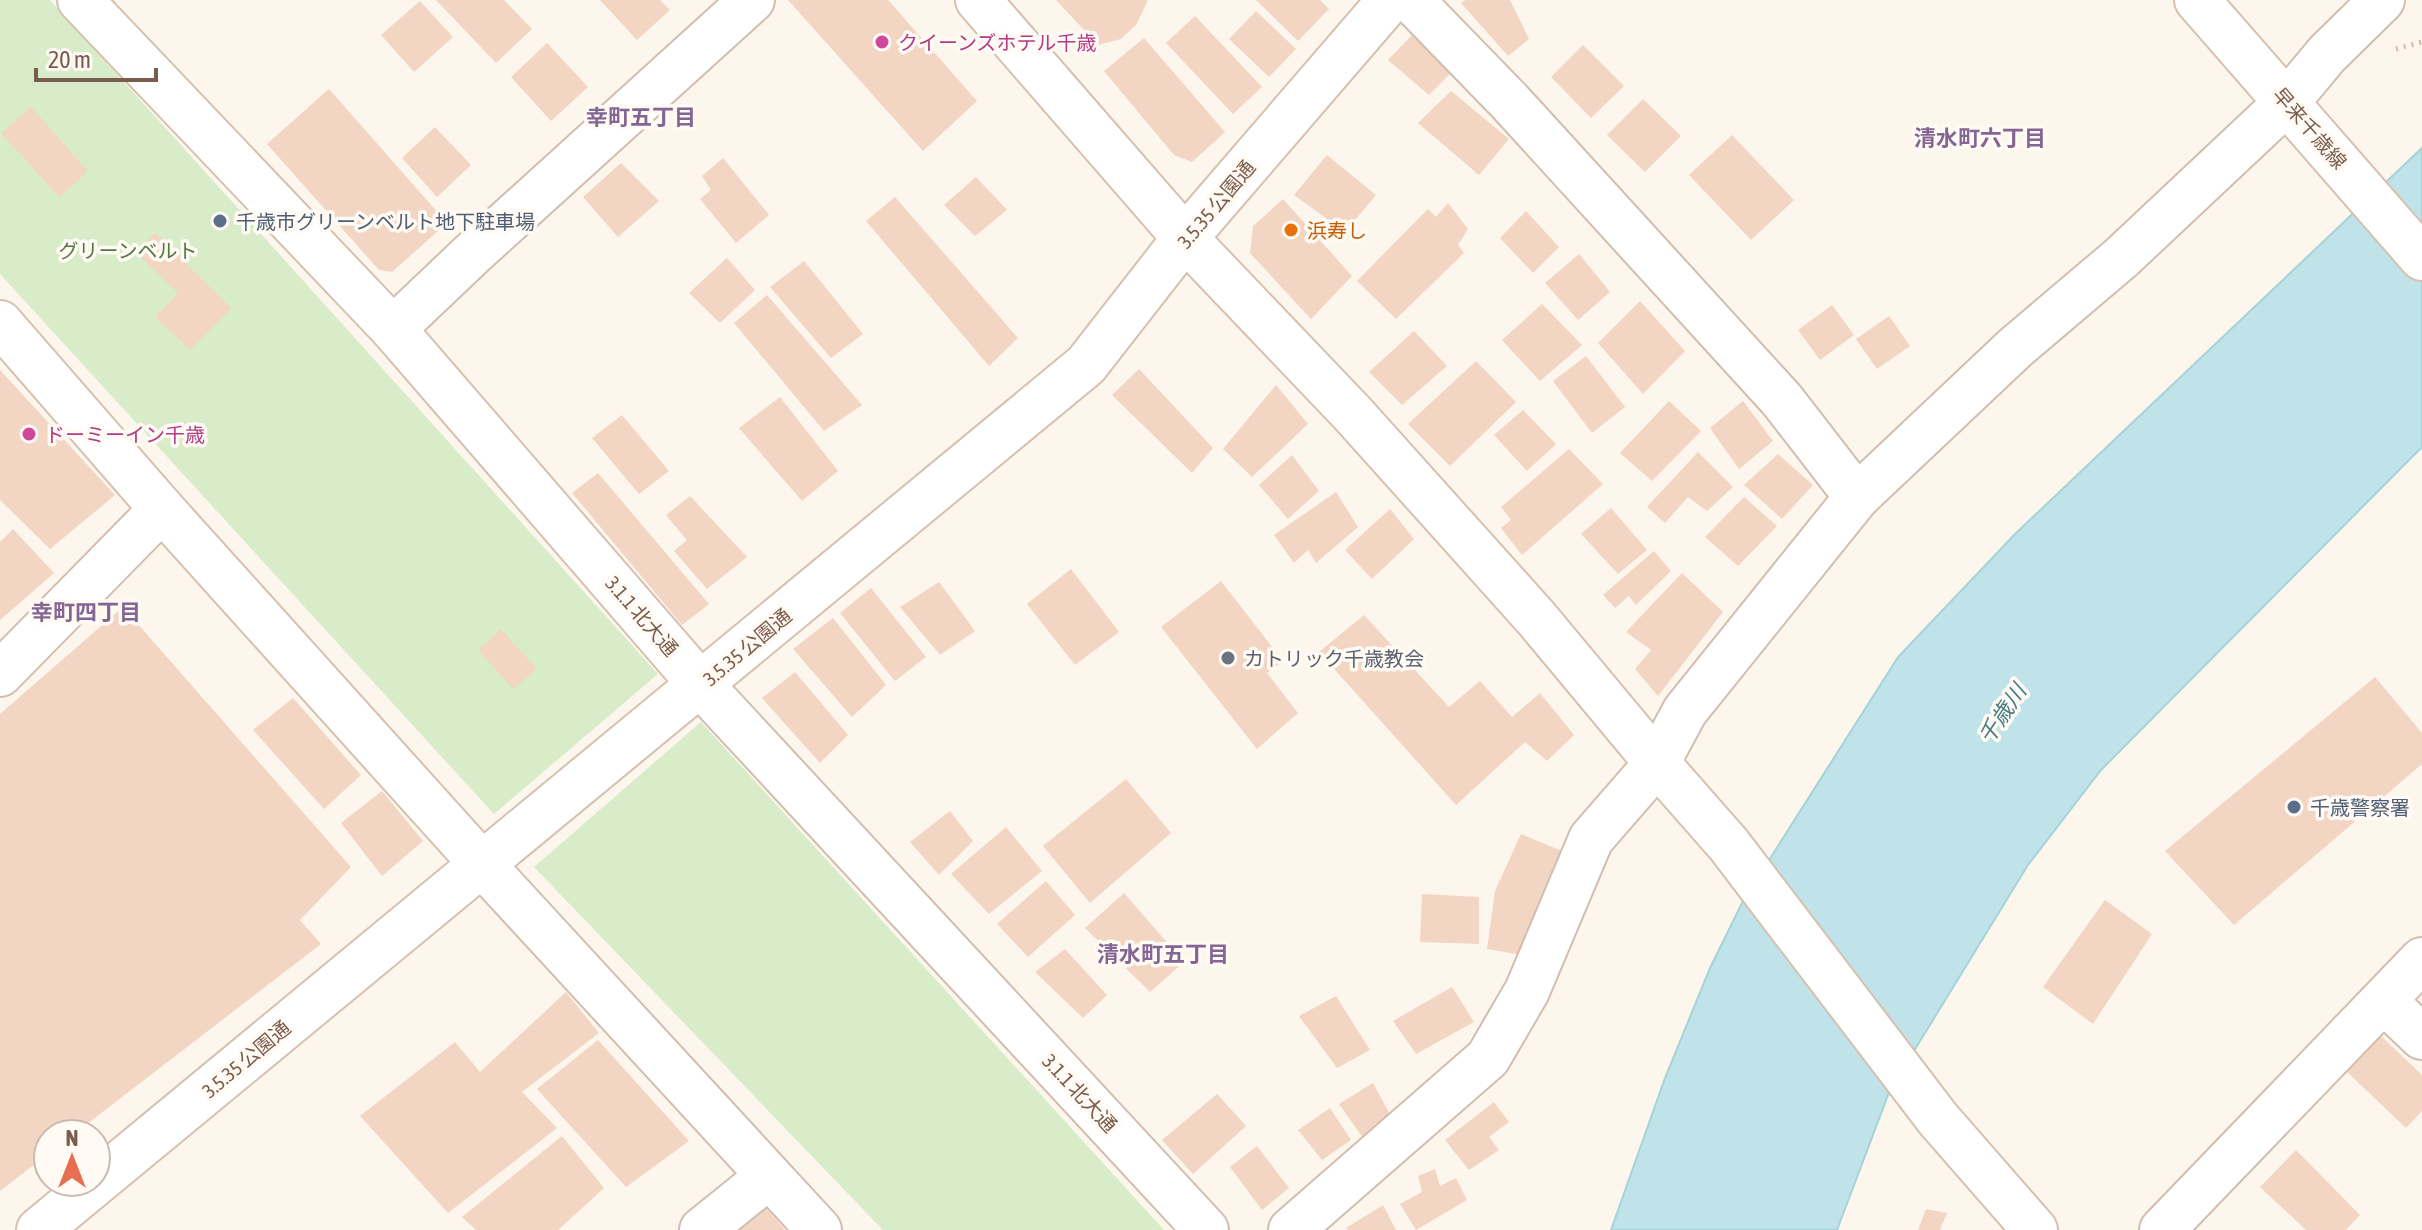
<svg xmlns="http://www.w3.org/2000/svg" width="2422" height="1230" font-family="'Asap Condensed','Noto Sans JP',sans-serif">
	<rect width="100%" height="100%" fill="#fdf6ec"/>
	<g fill="#d8ecc9">
		<polygon points="0,0 50,0 658,674 494,814 0,274"/>
		<polygon points="701,722 1164,1230 883,1230 534,867"/>
	</g>
	<polygon fill="#bfe3e8" stroke="#a5d3da" stroke-width="2" points="2422,148 2422,447 2101,770 2028,865 1890,1090 1837,1230 1611,1230 1665,1078 1710,968 1743,901 1898,657 2015,534"/>
	<g fill="#f3d5c3">
		<polygon points="436,0 504,0 532,29 496,63"/>
		<polygon points="600,0 660,0 670,10 637,40"/>
		<polygon points="788,0 888,0 977,101 923,151"/>
		<polygon points="1056,0 1148,0 1136,25 1121,39 1098,45"/>
		<polygon points="1256,0 1320,0 1329,9 1298,41"/>
		<polygon points="1465,0 1510,0 1529,39 1508,56 1461,3"/>
		<polygon points="420,1 453,37 414,72 381,35"/>
		<polygon points="1256,11 1296,49 1269,77 1229,39"/>
		<polygon points="1195,16 1262,87 1233,114 1166,43"/>
		<polygon points="1414,33 1454,70 1429,95 1388,60"/>
		<polygon points="1144,38 1225,132 1192,162 1174,155 1104,71"/>
		<polygon points="547,43 588,87 551,121 511,77"/>
		<polygon points="1583,45 1624,86 1591,118 1551,77"/>
		<polygon points="329,89 447,223 392,272 379,270 267,144"/>
		<polygon points="1451,91 1509,139 1479,175 1418,123"/>
		<polygon points="1643,99 1681,136 1645,172 1607,135"/>
		<polygon points="31,107 88,171 59,197 1,133"/>
		<polygon points="435,127 471,165 437,197 402,158"/>
		<polygon points="1732,135 1794,200 1751,240 1689,175"/>
		<polygon points="1327,155 1376,195 1345,232 1294,195"/>
		<polygon points="723,158 769,215 736,243 700,199 711,190 702,176"/>
		<polygon points="621,163 659,201 618,237 583,197"/>
		<polygon points="976,177 1007,210 975,236 944,205"/>
		<polygon points="895,197 1018,338 989,366 866,221"/>
		<polygon points="1283,199 1352,276 1311,319 1250,253 1253,226"/>
		<polygon points="1448,203 1468,229 1458,245 1464,253 1396,319 1357,281 1428,209 1436,217"/>
		<polygon points="1526,211 1559,247 1533,273 1500,238"/>
		<polygon points="155,233 231,308 190,350 155,317 178,293 137,253"/>
		<polygon points="1579,254 1610,292 1578,320 1545,283"/>
		<polygon points="727,258 755,290 720,323 689,293"/>
		<polygon points="804,261 863,334 831,358 770,287"/>
		<polygon points="767,295 862,405 824,431 734,323"/>
		<polygon points="1640,301 1685,351 1643,394 1598,343"/>
		<polygon points="1542,304 1582,345 1540,381 1502,340"/>
		<polygon points="1832,305 1854,335 1820,360 1798,330"/>
		<polygon points="1889,316 1910,346 1877,369 1856,339"/>
		<polygon points="1414,331 1447,366 1402,405 1369,372"/>
		<polygon points="1586,356 1625,407 1592,433 1553,381"/>
		<polygon points="1476,361 1516,402 1450,466 1408,424"/>
		<polygon points="1139,369 1213,448 1192,473 1112,395"/>
		<polygon points="0,370 115,495 50,549 0,500"/>
		<polygon points="1276,385 1308,424 1252,477 1223,449"/>
		<polygon points="780,397 838,471 802,501 739,428"/>
		<polygon points="1669,401 1701,431 1652,481 1620,453"/>
		<polygon points="1743,401 1773,441 1739,469 1710,428"/>
		<polygon points="1523,410 1556,444 1527,471 1494,435"/>
		<polygon points="622,415 669,471 639,494 592,438"/>
		<polygon points="1569,449 1603,484 1522,555 1501,528 1511,520 1501,507"/>
		<polygon points="1698,452 1733,487 1707,511 1688,497 1665,523 1647,507"/>
		<polygon points="1778,454 1813,485 1782,519 1744,485"/>
		<polygon points="1292,455 1319,491 1288,519 1259,485"/>
		<polygon points="598,473 709,604 682,625 572,493"/>
		<polygon points="1336,492 1358,527 1316,563 1308,550 1294,563 1274,535"/>
		<polygon points="690,496 747,557 707,589 674,551 687,540 666,515"/>
		<polygon points="1744,497 1777,526 1738,566 1705,537"/>
		<polygon points="1611,508 1647,550 1618,574 1581,534"/>
		<polygon points="1390,509 1414,539 1372,579 1345,550"/>
		<polygon points="13,529 54,573 0,620 0,542"/>
		<polygon points="1654,551 1671,571 1636,605 1629,596 1615,608 1603,595"/>
		<polygon points="1071,569 1119,632 1075,665 1027,604"/>
		<polygon points="1682,573 1723,612 1658,696 1635,669 1651,650 1626,632"/>
		<polygon points="1221,581 1283,661 1267,673 1298,713 1257,749 1161,627"/>
		<polygon points="939,582 975,631 940,655 900,607"/>
		<polygon points="871,588 926,657 895,681 840,613"/>
		<polygon points="123,607 351,867 300,920 321,944 74,1134 48,1134 48,1154 0,1191 0,714"/>
		<polygon points="1364,615 1449,707 1480,681 1512,717 1540,693 1574,735 1547,761 1525,742 1456,805 1319,652"/>
		<polygon points="833,618 886,685 852,717 793,649"/>
		<polygon points="501,629 537,669 513,689 478,650"/>
		<polygon points="795,672 848,735 820,763 762,698"/>
		<polygon points="2375,677 2422,733 2422,764 2234,925 2165,851"/>
		<polygon points="293,698 361,775 324,809 253,730"/>
		<polygon points="1126,779 1171,833 1090,903 1043,846"/>
		<polygon points="382,791 423,841 382,876 341,823"/>
		<polygon points="950,811 973,841 939,875 910,842"/>
		<polygon points="1006,827 1042,871 989,914 951,874"/>
		<polygon points="1521,834 1569,854 1528,956 1487,949 1495,891"/>
		<polygon points="1046,881 1075,915 1028,957 997,924"/>
		<polygon points="1124,893 1184,962 1150,992 1085,928"/>
		<polygon points="1422,894 1479,897 1479,944 1420,942"/>
		<polygon points="2105,900 2152,934 2093,1024 2043,987"/>
		<polygon points="1065,949 1107,995 1083,1018 1035,972"/>
		<polygon points="1452,987 1474,1022 1416,1054 1393,1021"/>
		<polygon points="566,992 599,1033 522,1092 557,1128 448,1213 360,1116 455,1042 480,1072"/>
		<polygon points="1336,996 1370,1050 1337,1068 1299,1016"/>
		<polygon points="2381,1036 2422,1075 2422,1111 2406,1128 2346,1071"/>
		<polygon points="598,1040 689,1141 626,1187 537,1089"/>
		<polygon points="1373,1083 1393,1120 1363,1138 1339,1104"/>
		<polygon points="1217,1094 1246,1126 1193,1174 1162,1140"/>
		<polygon points="1494,1102 1509,1122 1489,1137 1499,1150 1469,1170 1445,1140"/>
		<polygon points="1330,1108 1351,1140 1322,1160 1298,1130"/>
		<polygon points="562,1136 604,1188 558,1230 476,1230 462,1217"/>
		<polygon points="1257,1146 1289,1188 1262,1210 1230,1167"/>
		<polygon points="2296,1150 2360,1215 2346,1230 2306,1230 2260,1187"/>
		<polygon points="1435,1169 1440,1186 1456,1178 1467,1200 1416,1230 1400,1204 1422,1192 1418,1176"/>
		<polygon points="761,1202 785,1230 725,1230"/>
		<polygon points="1383,1205 1396,1230 1348,1230 1346,1228"/>
		<polygon points="1926,1209 1947,1213 1940,1230 1918,1230"/>
	</g>
	<g fill="none" stroke-linecap="round" stroke-linejoin="round">
		<g stroke="#d1beb0" stroke-width="48">
			<g id="street">
				<polyline points="1411,0 1511,103 1782,400 1857,497"/>
				<polyline points="393,329 472,254 752,0"/>
				<polyline points="0,674 162,509"/>
				<polyline points="701,685 1206,1230"/>
				<polyline points="481,863 819,1230"/>
				<polyline points="2384,1001 2422,1037"/>
				<polyline points="702,1230 769,1176"/>
				<polyline points="1291,1230 1488,1058 1527,991 1591,839 1657,763 1685,711 1857,497 2016,347 2121,258 2287,102 2327,54 2382,0"/>
				<polyline points="2162,1230 2422,960"/>
			</g>
		</g>
		<g stroke="#d6c0b0" stroke-width="48">
			<g id="secondary">
				<polyline points="80,0 393,329 701,685"/>
				<polyline points="978,0 1185,238 1353,414 1537,619 1657,763 1729,845 1938,1119 2035,1230"/>
				<polyline points="2197,0 2422,258"/>
				<polyline points="0,323 162,509 481,863"/>
				<polyline points="39,1230 1086,365 1185,238 1390,0"/>
			</g>
		</g>
		<polyline stroke="#d9b8a5" stroke-width="5" stroke-dasharray="2 6" stroke-linecap="butt" points="2396,49 2422,42"/>
		<use href="#street" stroke="#fff" stroke-width="44"/>
		<use href="#secondary" stroke="#fff" stroke-width="44"/>
	</g>
	<g fill="#d1479c" stroke="#fffaf3" stroke-width="3">
		<circle cx="882" cy="42" r="8"/>
		<circle cx="29" cy="434" r="8"/>
	</g>
	<g fill="#5c6f8a" stroke="#fffaf3" stroke-width="3">
		<circle cx="220" cy="221" r="8"/>
		<circle cx="2294" cy="807" r="8"/>
	</g>
	<circle fill="#e8710a" stroke="#fffaf3" stroke-width="3" cx="1291" cy="230" r="8"/>
	<circle fill="#6b7280" stroke="#fffaf3" stroke-width="3" cx="1228" cy="658" r="8"/>
	<g text-anchor="middle" dominant-baseline="central" stroke-width="7" stroke-linejoin="round" paint-order="stroke">
		<g font-size="20" fill="#b23c85" stroke="#fffaf3" text-anchor="start">
			<text x="898" y="42">クイーンズホテル千歳</text>
			<text x="45" y="434">ドーミーイン千歳</text>
		</g>
		<g font-size="20" fill="#7a5c4d" stroke="#fffaf3">
			<text transform="translate(2310 128) rotate(49)">早来千歳線</text>
			<text transform="translate(1216 204) rotate(-50)">3.5.35 公園通</text>
			<text transform="translate(642 616) rotate(49)">3.1.1 北大通</text>
			<text transform="translate(747 647) rotate(-40)">3.5.35 公園通</text>
			<text transform="translate(246 1059) rotate(-40)">3.5.35 公園通</text>
			<text transform="translate(1080 1093) rotate(47)">3.1.1 北大通</text>
		</g>
		<g font-size="20" fill="#4e5e75" stroke="#fffaf3" text-anchor="start">
			<text x="236" y="221">千歳市グリーンベルト地下駐車場</text>
			<text x="2310" y="807">千歳警察署</text>
		</g>
		<g font-size="20" fill="#c56008" stroke="#fffaf3" text-anchor="start">
			<text x="1307" y="230">浜寿し</text>
		</g>
		<g font-size="20" fill="#537a41" stroke="#fffaf3">
			<text x="128" y="250">グリーンベルト</text>
		</g>
		<g font-size="20" fill="#5b616d" stroke="#fffaf3" text-anchor="start">
			<text x="1244" y="658">カトリック千歳教会</text>
		</g>
		<g font-size="22" font-weight="bold" fill="#846695" stroke="#fffaf3">
			<text x="641" y="117">幸町五丁目</text>
			<text x="1980" y="138">清水町六丁目</text>
			<text x="86" y="612">幸町四丁目</text>
			<text x="1163" y="954">清水町五丁目</text>
		</g>
		<g font-size="22" font-style="italic" fill="#437c86" stroke="#fffaf3">
			<text transform="translate(2002 714) rotate(-56)">千歳川</text>
		</g>
	</g>
	<g transform="translate(72 1158)"><circle r="38" fill="#fffaf3" stroke="#cabbb1" stroke-width="2"/>
	<path d="M0-6L14 30L0 20L-14 30Z" fill="#e76f51"/>
	<text y="-12" font-size="22" font-weight="bold" text-anchor="middle" fill="#7a5c4d">N</text>
	</g>
	<path d="M36 68v12h120v-12" fill="none" stroke="#7a5c4d" stroke-width="4"/>
	<text x="48" y="68" font-size="24" fill="#7a5c4d" stroke="#fffaf3" stroke-width="6" paint-order="stroke">20 m</text>
</svg>
